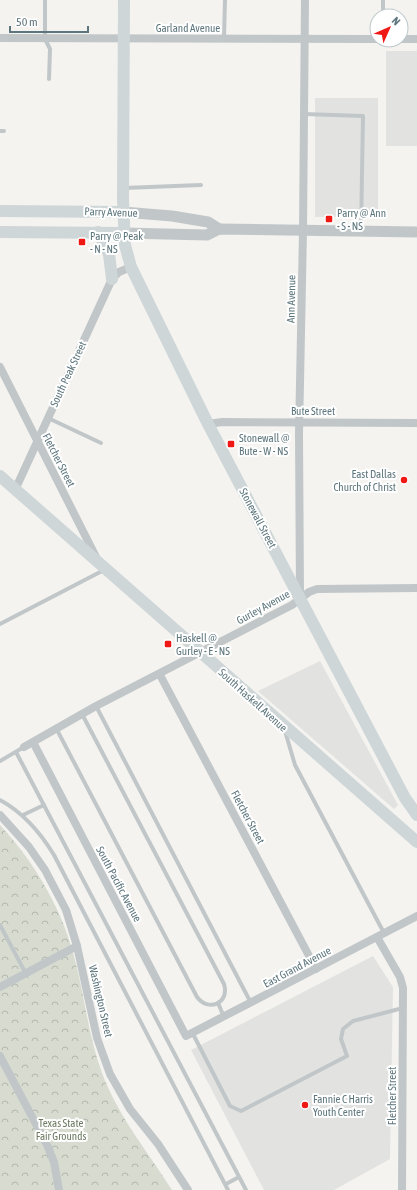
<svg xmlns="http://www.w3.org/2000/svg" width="417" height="1190" font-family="'Asap Condensed',sans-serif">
	<defs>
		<pattern id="park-crowns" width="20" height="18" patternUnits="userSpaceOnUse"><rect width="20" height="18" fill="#d8dcd0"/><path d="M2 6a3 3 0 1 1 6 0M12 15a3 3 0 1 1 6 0" fill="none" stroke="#b2b7ae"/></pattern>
	</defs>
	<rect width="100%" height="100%" fill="#f4f3f0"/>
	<g fill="#e2e3e1">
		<rect x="386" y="51" width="31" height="95"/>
		<polygon points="315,98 378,98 378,216 315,217"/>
		<polygon points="320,661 398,805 394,809 258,691"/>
		<polygon points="373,956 393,987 390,1159 334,1190 264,1190 191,1050"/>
	</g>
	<path fill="url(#park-crowns)" d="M0,825C36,864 64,912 76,964C85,1000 89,1038 102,1073C118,1116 148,1152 172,1190H0Z"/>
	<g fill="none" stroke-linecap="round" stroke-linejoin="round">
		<g stroke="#c1c7c8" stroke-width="4">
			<polyline points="45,0 45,39 50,49 49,79"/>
			<polyline points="383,16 383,0"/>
			<polyline points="224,38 225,0"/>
			<polyline points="304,114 363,116 361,231"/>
			<polyline points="0,131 4,131"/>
			<polyline points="124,188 201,185"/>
			<polyline points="48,418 101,443"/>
			<polyline points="0,624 104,570"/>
			<polyline points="96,706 251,1003"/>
			<path d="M56,728L197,997C208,1012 230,1004 224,984L82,714"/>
			<polyline points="285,731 295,765 384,933"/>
			<polyline points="16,752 246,1190"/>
			<polyline points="0,761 24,747"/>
			<path d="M0,800C24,813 40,832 54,855L228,1190"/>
			<polyline points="23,815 44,805"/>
			<polyline points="0,925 26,974"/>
			<polyline points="218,1003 224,1017"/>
			<polyline points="193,1034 230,1106 241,1111 347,1056 341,1039 343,1029 353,1021 403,1008"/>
			<polyline points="226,1184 239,1177"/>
		</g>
		<g stroke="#c1c7c8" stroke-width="8">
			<polyline points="0,38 377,39"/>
			<polyline points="401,39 417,39"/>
			<polyline points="0,367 96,557"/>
			<polyline points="208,424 222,422 417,423"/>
			<polyline points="15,490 112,279 119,272 131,267"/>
			<polyline points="300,595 299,434 303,231 305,0"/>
			<polyline points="160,675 316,969"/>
			<polyline points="33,742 186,1036 417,916"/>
			<polyline points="24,747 96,706 292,605 309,592 317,589 417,588"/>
			<polyline points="0,815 29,847 45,870 66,910 77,946 97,1038 110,1074 130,1109 158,1144 188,1190"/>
			<polyline points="377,937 400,977 403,988 402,1190"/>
			<polyline points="0,987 77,946"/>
			<polyline points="0,1056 48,1147 54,1162 59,1190"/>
		</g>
		<g stroke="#c1c7c8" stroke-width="11">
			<polyline points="123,212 172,216 208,222 219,229"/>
			<polyline points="124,233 207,235 219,229 417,232"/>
		</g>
		<g stroke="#ced6d8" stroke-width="12">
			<polyline points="124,0 123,200 125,245 131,267 208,424 405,798 417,815"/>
			<polyline points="0,211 123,212"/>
			<polyline points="0,232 124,233"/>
			<polyline points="98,232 109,254 112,279"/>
			<polyline points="0,476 417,842"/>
		</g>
	</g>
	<g fill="#ef1815" stroke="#fff" stroke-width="1.5">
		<rect x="325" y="215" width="8" height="8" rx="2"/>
		<rect x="78" y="238" width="8" height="8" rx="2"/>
		<rect x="227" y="440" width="8" height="8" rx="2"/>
		<circle cx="404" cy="480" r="4"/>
		<rect x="164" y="640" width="8" height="8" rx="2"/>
		<circle cx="305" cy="1105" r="4"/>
	</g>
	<g text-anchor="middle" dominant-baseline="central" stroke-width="4" stroke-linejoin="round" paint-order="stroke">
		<g font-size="11" fill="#5d767d" stroke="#fff">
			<text x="188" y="28">Garland Avenue</text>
			<text transform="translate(111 212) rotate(2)">Parry Avenue</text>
			<text transform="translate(291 299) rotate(-89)">Ann Avenue</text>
			<text transform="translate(68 374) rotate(-65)">South Peak Street</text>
			<text x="313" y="411">Bute Street</text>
			<text transform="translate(59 460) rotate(63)">Fletcher Street</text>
			<text transform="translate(258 518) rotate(62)">Stonewall Street</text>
			<text transform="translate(263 607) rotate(-29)">Gurley Avenue</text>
			<text transform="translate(253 700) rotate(42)">South Haskell Avenue</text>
			<text transform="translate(248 817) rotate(62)">Fletcher Street</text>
			<text transform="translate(119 884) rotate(62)">South Pacific Avenue</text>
			<text transform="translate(297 967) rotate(-28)">East Grand Avenue</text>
			<text transform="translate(101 1001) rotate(77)">Washington Street</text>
			<text transform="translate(392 1096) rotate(-90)">Fletcher Street</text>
		</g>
		<g font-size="11" fill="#5d767d" stroke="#fff" text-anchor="start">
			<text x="337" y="213">Parry @ Ann<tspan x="337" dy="13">- S - NS</tspan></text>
			<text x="90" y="236">Parry @ Peak<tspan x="90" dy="13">- N - NS</tspan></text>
			<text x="239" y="438">Stonewall @<tspan x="239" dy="13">Bute - W - NS</tspan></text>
			<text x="396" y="474" text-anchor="end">East Dallas<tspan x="396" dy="13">Church of Christ</tspan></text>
			<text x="176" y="638">Haskell @<tspan x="176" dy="13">Gurley - E - NS</tspan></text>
			<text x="313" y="1099">Fannie C Harris<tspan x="313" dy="13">Youth Center</tspan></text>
		</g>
		<g font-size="11" fill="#6b7a60" stroke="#fff">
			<text x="61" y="1123">Texas State<tspan x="61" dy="13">Fair Grounds</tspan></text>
		</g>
	</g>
	<g transform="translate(389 28) rotate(45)"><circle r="19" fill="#ffffff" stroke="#bec8cb"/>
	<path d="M0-3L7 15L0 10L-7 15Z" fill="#ef1815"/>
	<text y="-6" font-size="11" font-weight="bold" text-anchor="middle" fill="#5d767d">N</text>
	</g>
	<path d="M10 26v6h78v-6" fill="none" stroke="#5d767d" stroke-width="2"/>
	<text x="16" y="26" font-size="12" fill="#5d767d" stroke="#ffffff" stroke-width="3" paint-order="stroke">50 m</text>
</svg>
